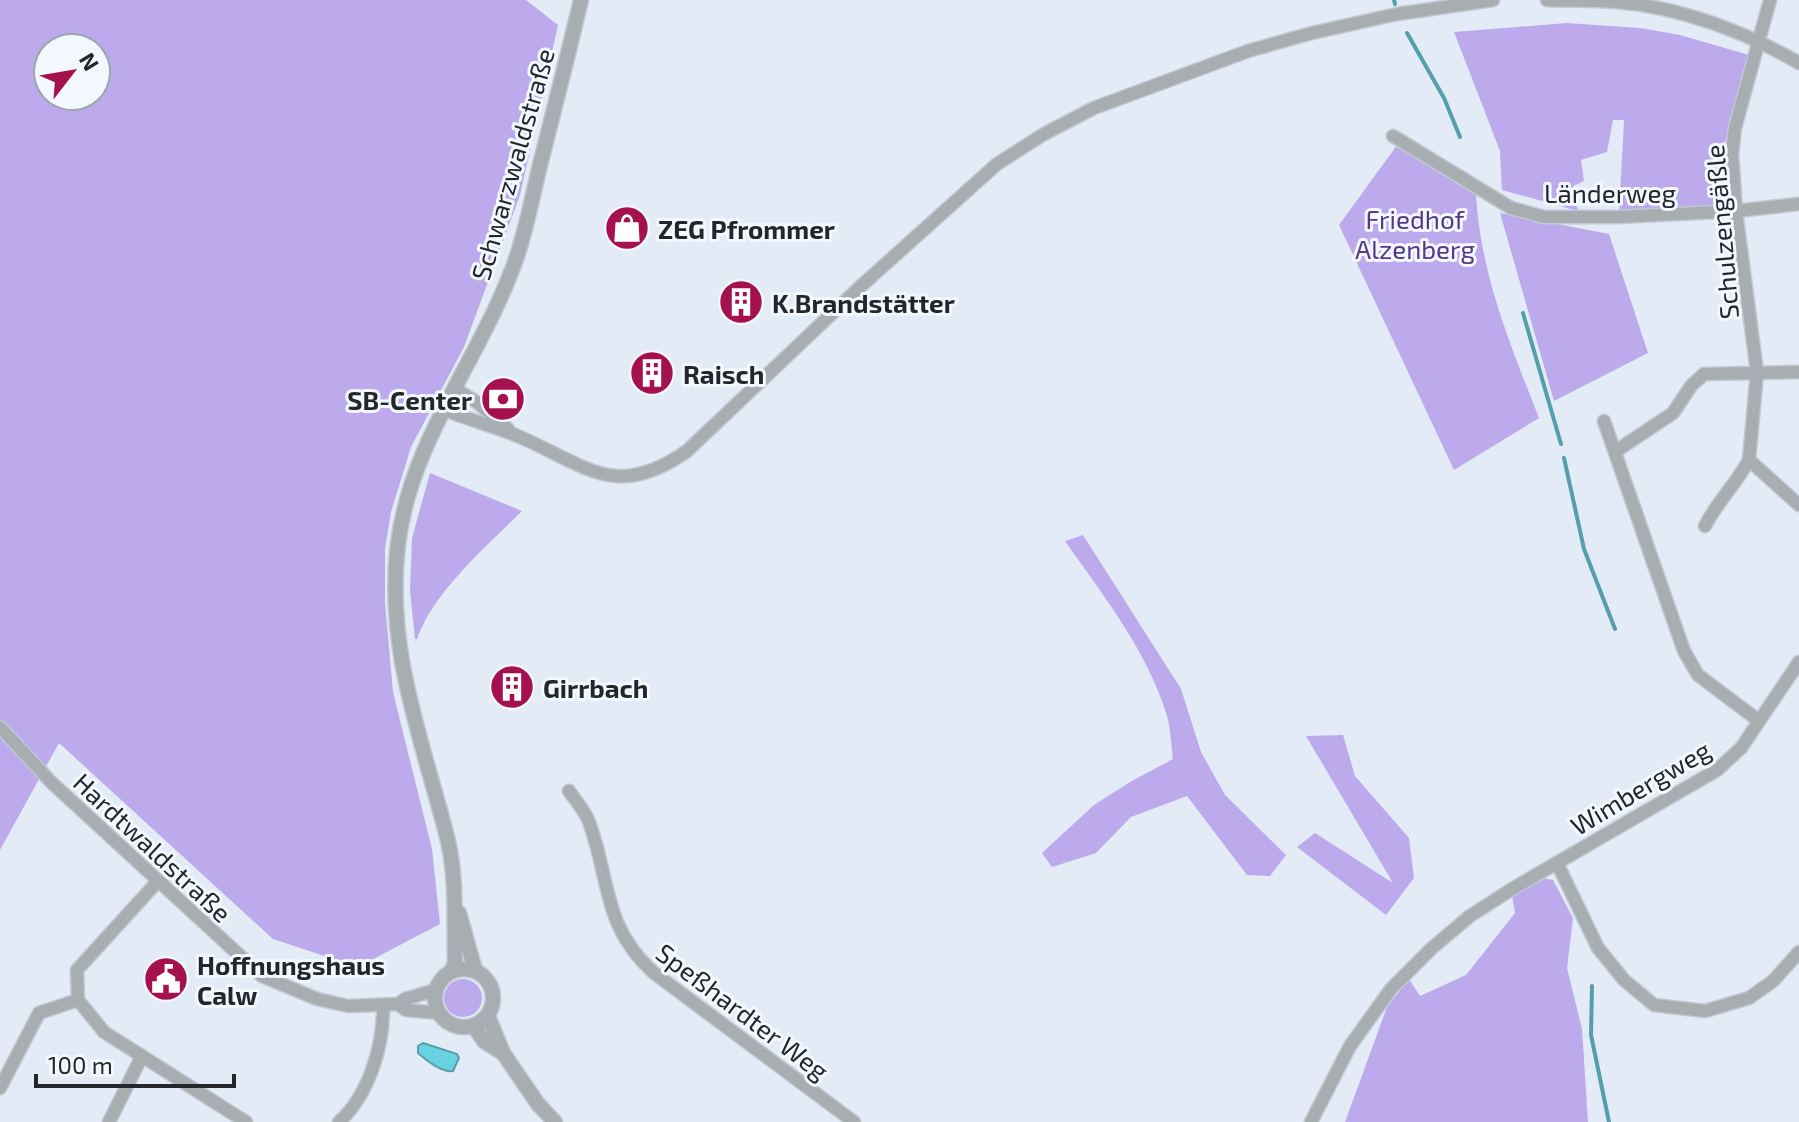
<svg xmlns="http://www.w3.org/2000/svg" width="1799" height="1122" font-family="'Exo 2',sans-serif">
	<rect width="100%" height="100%" fill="#e2ebf6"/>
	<g fill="#bdaaec" fill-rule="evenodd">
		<path d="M0,0H526L558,25L520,195L464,347L411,447L391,512L385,549V603L393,692L432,849L440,924L358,967L273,939L59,743L0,850ZM48,48H96V96H48Z"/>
		<polygon points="1567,23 1640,28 1680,35 1749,55 1725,143 1722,204 1619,214 1624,120 1613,120 1607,152 1581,160 1584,181 1573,186 1578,211 1502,190 1500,151 1454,32"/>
		<path d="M1400,141L1476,193C1480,273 1510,344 1539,418L1454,470L1339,225Z"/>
		<polygon points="1500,213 1609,234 1648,353 1554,401"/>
		<path d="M430,473L522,511C486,547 434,591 417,639H415L410,591L412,538Z"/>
		<path d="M1083,535L1181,689L1201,752L1225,795L1286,855L1270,876L1247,875L1187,796L1131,817L1096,853L1052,867L1042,853L1094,805L1130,782L1173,759C1171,745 1171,730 1167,716C1148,652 1103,595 1065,541Z"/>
		<polygon points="1343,735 1355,776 1409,838 1414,878 1386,915 1297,847 1315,833 1393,883 1306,736"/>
		<polygon points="1541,878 1553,880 1573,918 1567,968 1582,1029 1588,1122 1345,1122 1387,1007 1409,979 1420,996 1466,975 1515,913 1512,896"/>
		<circle cx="463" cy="998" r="19"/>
	</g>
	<path fill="#69d2e1" stroke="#549faa" stroke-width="2" d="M423,1043L457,1054L459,1058L453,1071C442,1073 426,1060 418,1053V1046Z"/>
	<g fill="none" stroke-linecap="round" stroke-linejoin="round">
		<g stroke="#549faa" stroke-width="4">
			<polyline points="1394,0 1395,4"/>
			<polyline points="1407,33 1444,98 1460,137"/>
			<polyline points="1523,313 1561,444"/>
			<polyline points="1564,458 1584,549 1615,629"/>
			<polyline points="1592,986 1591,1035 1609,1122"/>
		</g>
		<g stroke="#c0c8d1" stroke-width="15">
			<g id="minor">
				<path d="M1547,0C1569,1 1593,0 1616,2C1679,7 1744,31 1799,63"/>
				<polyline points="1770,0 1735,128 1732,154 1736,211 1757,372 1749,460 1799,505"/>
				<polyline points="1393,136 1511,208 1544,217 1618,217 1736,211 1799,204"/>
				<polyline points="454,388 478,403 508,429"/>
				<path d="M443,409C468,420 495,426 520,437C587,466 616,501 687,451L861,286L997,164L1044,134L1094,108L1248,51L1312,33L1397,14L1493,0"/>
				<polyline points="1604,421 1684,651 1698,675 1759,721"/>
				<polyline points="1616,451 1673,413 1691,386 1704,374 1799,372"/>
				<path d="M1705,526C1717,502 1736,484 1749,460"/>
				<polyline points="0,727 51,782 262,976 317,999 348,1006 398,1004 405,999 436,990"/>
				<path d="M569,791C576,801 585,811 589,822C611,882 602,926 654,973L854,1122"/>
				<polyline points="1557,863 1598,948 1624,980 1654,1005 1705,1011 1749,998 1773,981 1799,952"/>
				<polyline points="158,881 77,970 78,1000 104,1032 246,1122"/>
				<polyline points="398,1004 406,1010 440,1013"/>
				<polyline points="0,1088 39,1013 78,1000"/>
				<polyline points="109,1122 142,1056"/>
				<path d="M339,1122C369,1095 384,1045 383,1005"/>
				<polyline points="1311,1122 1350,1046 1391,989 1432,948 1470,916 1512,889 1717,770 1741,748 1799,662"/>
			</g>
		</g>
		<g stroke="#c0c8d1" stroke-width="17">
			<g id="tertiary">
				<polyline points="459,913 475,970"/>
				<circle cx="464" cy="998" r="29"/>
				<path d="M452,971L455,962C454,921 457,881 448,841C423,741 385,650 398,544C411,437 485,353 518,253C527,225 533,194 540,165C554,110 568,55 581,0"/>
				<polyline points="488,1016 503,1053 538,1104 555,1122"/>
				<polyline points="474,1026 484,1041 503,1053"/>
			</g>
		</g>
		<use href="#minor" stroke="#a7adb0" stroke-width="12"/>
		<use href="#tertiary" stroke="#a7adb0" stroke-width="14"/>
	</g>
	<defs>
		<g id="shop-disc" transform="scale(2.3)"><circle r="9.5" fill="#a5114f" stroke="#f3f8ff"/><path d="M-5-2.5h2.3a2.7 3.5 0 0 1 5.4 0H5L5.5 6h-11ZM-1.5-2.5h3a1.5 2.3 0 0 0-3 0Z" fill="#fff"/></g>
		<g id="building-disc" transform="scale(2.3)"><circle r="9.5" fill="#a5114f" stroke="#f3f8ff"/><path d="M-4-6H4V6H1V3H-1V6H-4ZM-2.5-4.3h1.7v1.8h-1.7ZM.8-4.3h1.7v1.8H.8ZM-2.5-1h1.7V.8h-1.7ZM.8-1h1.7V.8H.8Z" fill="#fff"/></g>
		<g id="bank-disc" transform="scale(2.3)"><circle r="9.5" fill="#a5114f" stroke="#f3f8ff"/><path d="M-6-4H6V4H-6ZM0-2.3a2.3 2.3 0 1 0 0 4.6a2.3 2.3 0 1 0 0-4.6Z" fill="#fff"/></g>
		<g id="civic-disc" transform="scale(2.3)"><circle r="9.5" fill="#a5114f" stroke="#f3f8ff"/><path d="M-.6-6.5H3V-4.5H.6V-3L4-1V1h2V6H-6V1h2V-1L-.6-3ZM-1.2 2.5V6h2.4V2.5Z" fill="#fff"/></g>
	</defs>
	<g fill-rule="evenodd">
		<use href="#shop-disc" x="627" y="228"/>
		<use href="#building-disc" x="741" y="302"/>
		<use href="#building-disc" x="652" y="373"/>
		<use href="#bank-disc" x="503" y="399"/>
		<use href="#building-disc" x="512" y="687"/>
		<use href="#civic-disc" x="166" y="979"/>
	</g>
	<g text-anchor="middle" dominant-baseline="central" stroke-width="6" stroke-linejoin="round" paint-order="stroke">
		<g font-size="26" fill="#23272b" stroke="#f3f8ff">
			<text transform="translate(512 164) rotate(-74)">Schwarzwaldstraße</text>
			<text x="1610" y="192">Länderweg</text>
			<text transform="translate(1721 232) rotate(-95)">Schulzengäßle</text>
			<text transform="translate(1640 787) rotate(-31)">Wimbergweg</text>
			<text transform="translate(153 847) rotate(43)">Hardtwaldstraße</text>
			<text transform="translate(743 1011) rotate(37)">Speßhardter Weg</text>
		</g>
		<g font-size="26" fill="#553888" stroke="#f3f8ff">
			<text x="1415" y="218">Friedhof<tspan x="1415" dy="30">Alzenberg</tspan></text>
		</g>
		<g font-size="26" font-weight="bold" fill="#23272b" stroke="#f3f8ff" text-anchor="start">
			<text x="658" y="228">ZEG Pfrommer</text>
			<text x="772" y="302">K.Brandstätter</text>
			<text x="683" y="373">Raisch</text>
			<text x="472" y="399" text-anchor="end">SB-Center</text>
			<text x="543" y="687">Girrbach</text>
			<text x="197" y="964">Hoffnungshaus<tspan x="197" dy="30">Calw</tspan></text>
		</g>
	</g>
	<g transform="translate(72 72) rotate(59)"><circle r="38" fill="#f3f8ff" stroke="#a0a4aa" stroke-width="2"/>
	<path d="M0-6L14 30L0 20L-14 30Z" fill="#a5114f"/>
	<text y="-12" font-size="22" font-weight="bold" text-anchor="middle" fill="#23272b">N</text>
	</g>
	<path d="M36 1074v12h198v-12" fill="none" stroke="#23272b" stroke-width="4"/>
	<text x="48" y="1074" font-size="24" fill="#23272b" stroke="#f3f8ff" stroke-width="6" paint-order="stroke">100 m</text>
</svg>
